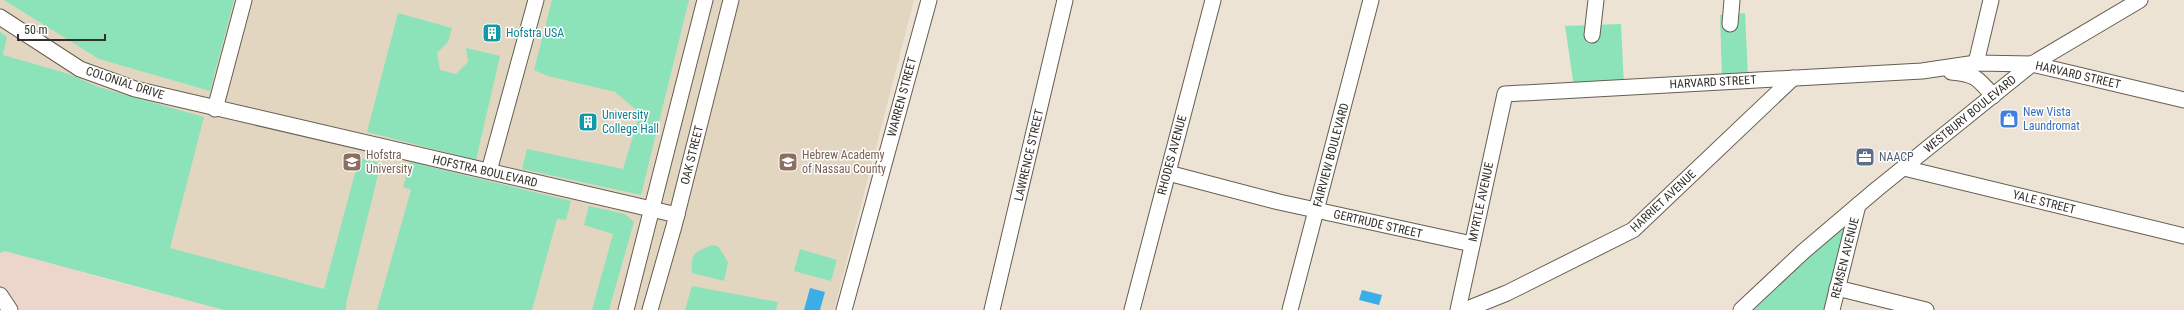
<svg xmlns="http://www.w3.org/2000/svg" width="2184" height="310" font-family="'Roboto Condensed',sans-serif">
	<rect width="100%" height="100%" fill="#ece3d4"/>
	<polygon fill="#ecd5ca" points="5,251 116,282 224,310 0,310 0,253"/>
	<polygon fill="#e3d6c1" points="0,0 914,0 834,310 224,310 5,251 0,253"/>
	<g fill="#8ce3ba">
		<polygon points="4,0 234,0 210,91 99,59"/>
		<polygon points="552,0 689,0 641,195 522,169 527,149 623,169 640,113 615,92 548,76 534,70"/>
		<polygon points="398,13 452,28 448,42 437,53 440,70 456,74 468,62 466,48 500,56 476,160 367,132"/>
		<polygon points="1745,13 1748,78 1722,79 1720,15"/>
		<polygon points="1621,24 1624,85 1574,87 1565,26"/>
		<polygon points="0,32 7,37 3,55 69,74 98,87 204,117 170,248 324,289 359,158 381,163 346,304 346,310 224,310 5,251 0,253"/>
		<polygon points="410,162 571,201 566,220 557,219 532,310 377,310 411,190 403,187"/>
		<polygon points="1858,205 1832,310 1741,310"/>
		<polygon points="589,206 625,214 634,222 609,310 592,310 613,234 584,225"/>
		<path d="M712,245L718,246L728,262L724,281L692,273C690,253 695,252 712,245Z"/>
		<polygon points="800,249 837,260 831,281 794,271"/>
		<polygon points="692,286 778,302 776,310 685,310"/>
	</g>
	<g fill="#3baee7">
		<polygon points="810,288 825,292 820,310 804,310"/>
		<polygon points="1362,290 1382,295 1379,305 1359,300"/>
	</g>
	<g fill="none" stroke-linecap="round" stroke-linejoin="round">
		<g stroke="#655e51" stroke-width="17">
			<g id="minor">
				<polyline points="0,17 80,69 135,89 677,215"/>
				<polyline points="1730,24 1732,0"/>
				<polyline points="1592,35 1596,0"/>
				<polyline points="1976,63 1991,0"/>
				<path d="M1951,72C1975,74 1978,78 1993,96"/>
				<polyline points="215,109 244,0"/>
				<polyline points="1904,168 2184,236"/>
				<polyline points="489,171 536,0"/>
				<polyline points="1168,173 1279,202 1472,244"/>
				<polyline points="1837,288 1926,310"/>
				<polyline points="0,295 10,310"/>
				<polyline points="626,310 705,0"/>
				<polyline points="650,310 674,226 731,0"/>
				<polyline points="844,310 929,0"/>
				<polyline points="992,310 1065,0"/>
				<polyline points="1132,310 1213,0"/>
				<polyline points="1290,310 1371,0"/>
				<polyline points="1458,310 1505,94 1922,71 1976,63 2032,64 2184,100"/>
				<polyline points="1465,310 1507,293 1633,230 1793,78"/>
				<polyline points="1741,310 1804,251 1877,189 2032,64 2140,0"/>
				<polyline points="1832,310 1858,205"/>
			</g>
		</g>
		<use href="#minor" stroke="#fff" stroke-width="15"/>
	</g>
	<defs>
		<g id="building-square" transform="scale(1)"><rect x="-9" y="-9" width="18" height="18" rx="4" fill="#0f9aa8" stroke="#fff"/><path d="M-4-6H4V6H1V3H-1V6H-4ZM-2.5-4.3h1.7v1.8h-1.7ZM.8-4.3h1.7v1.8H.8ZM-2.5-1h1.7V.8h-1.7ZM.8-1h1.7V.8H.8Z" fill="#fff"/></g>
		<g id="shop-square" transform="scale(1)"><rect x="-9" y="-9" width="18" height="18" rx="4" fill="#3f7fe0" stroke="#fff"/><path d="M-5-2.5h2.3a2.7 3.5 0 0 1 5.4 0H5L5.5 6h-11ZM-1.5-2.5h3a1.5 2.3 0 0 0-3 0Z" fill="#fff"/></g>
		<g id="office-square" transform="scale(1)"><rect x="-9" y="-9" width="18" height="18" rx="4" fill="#5c6f8a" stroke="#fff"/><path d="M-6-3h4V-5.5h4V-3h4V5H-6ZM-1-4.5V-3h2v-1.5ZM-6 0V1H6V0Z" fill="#fff"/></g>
		<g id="university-square" transform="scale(1)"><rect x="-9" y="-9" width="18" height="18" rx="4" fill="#8d6e63" stroke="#fff"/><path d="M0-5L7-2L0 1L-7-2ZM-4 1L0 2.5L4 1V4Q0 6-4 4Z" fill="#fff"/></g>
		<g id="school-square" transform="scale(1)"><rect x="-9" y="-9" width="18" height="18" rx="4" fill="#8d6e63" stroke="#fff"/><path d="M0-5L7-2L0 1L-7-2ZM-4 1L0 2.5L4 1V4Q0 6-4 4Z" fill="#fff"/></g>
	</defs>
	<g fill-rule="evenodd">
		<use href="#building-square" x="492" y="33"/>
		<use href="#shop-square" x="2009" y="119"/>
		<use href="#building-square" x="588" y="122"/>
		<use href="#office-square" x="1865" y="157"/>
		<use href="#university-square" x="352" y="162"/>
		<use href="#school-square" x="788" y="162"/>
	</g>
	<g text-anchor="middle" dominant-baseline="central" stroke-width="3" stroke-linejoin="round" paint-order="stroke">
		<g font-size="12" fill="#0d838f" stroke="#fff" text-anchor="start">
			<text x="506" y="33">Hofstra USA</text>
			<text x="602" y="115">University<tspan x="602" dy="14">College Hall</tspan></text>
		</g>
		<g font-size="12" fill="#33302a" stroke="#fff">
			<text transform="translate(2078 75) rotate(13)">HARVARD STREET</text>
			<text transform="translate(1713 82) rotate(-3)">HARVARD STREET</text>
			<text transform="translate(125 83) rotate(18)">COLONIAL DRIVE</text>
			<text transform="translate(902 97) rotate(-75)">WARREN STREET</text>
			<text transform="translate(1970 114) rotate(-39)">WESTBURY BOULEVARD</text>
			<text transform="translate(692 155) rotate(-76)">OAK STREET</text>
			<text transform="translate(1029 155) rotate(-77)">LAWRENCE STREET</text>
			<text transform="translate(1172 155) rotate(-75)">RHODES AVENUE</text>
			<text transform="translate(1331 155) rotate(-75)">FAIRVIEW BOULEVARD</text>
			<text transform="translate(485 171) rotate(13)">HOFSTRA BOULEVARD</text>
			<text transform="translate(1663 201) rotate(-43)">HARRIET AVENUE</text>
			<text transform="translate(1481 202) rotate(-78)">MYRTLE AVENUE</text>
			<text transform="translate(2044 202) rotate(14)">YALE STREET</text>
			<text transform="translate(1378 224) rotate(13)">GERTRUDE STREET</text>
			<text transform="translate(1845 258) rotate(-76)">REMSEN AVENUE</text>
		</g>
		<g font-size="12" fill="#366cbe" stroke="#fff" text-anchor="start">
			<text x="2023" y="112">New Vista<tspan x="2023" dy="14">Laundromat</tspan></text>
		</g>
		<g font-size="12" fill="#785e54" stroke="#fff" text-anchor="start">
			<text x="366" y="155">Hofstra<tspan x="366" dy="14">University</tspan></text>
			<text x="802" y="155">Hebrew Academy<tspan x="802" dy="14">of Nassau County</tspan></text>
		</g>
		<g font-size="12" fill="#4e5e75" stroke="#fff" text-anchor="start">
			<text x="1879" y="157">NAACP</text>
		</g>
	</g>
	<path d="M18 34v6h87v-6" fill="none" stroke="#33302a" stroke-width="2"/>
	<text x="24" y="34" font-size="12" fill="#33302a" stroke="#ffffff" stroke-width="3" paint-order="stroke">50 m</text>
</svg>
